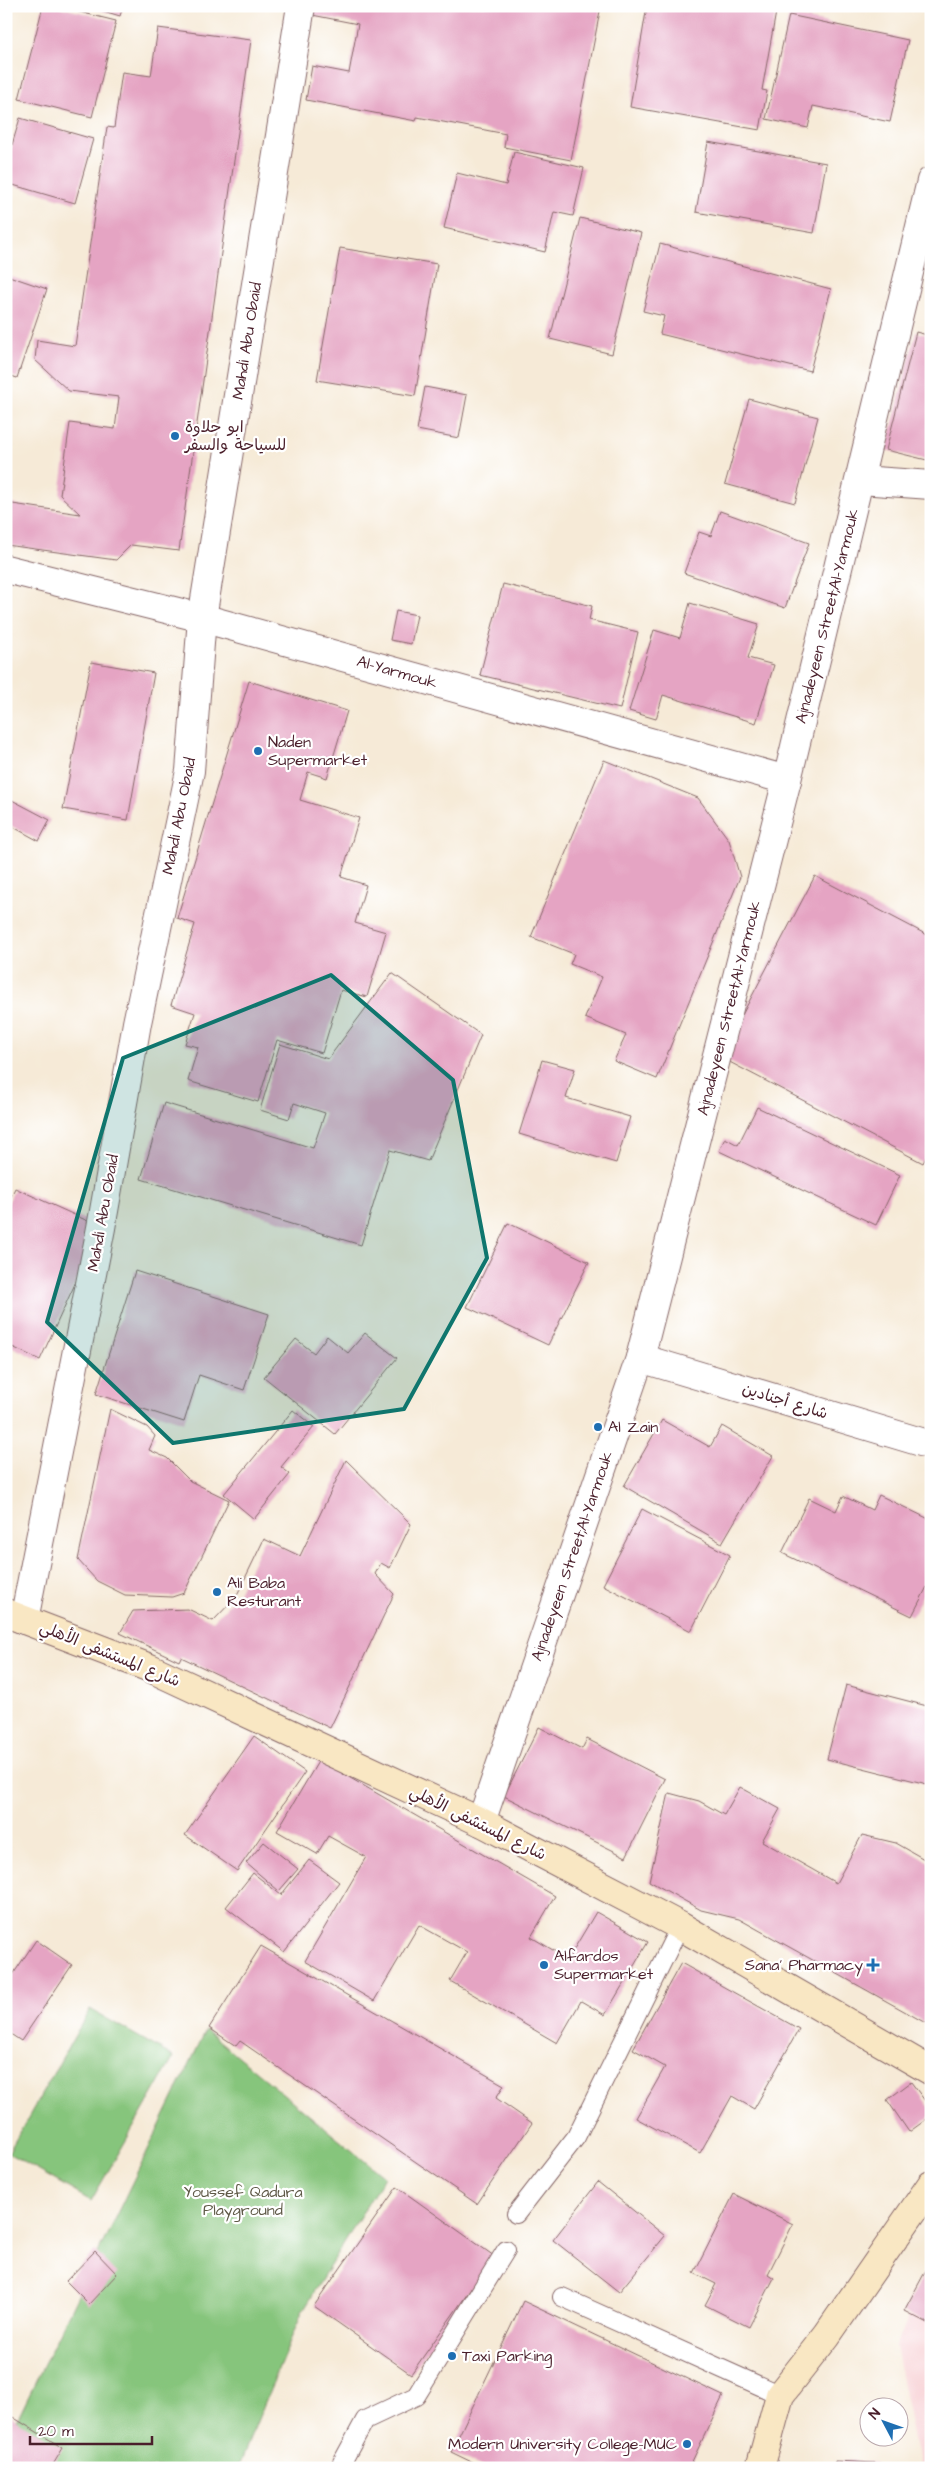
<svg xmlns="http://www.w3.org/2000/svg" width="937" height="2474" font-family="'Architects Daughter','Playpen Sans Arabic',sans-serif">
	<rect width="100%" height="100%" fill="#fff"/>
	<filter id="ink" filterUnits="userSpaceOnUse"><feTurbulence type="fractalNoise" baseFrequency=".02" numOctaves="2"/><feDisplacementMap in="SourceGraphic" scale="10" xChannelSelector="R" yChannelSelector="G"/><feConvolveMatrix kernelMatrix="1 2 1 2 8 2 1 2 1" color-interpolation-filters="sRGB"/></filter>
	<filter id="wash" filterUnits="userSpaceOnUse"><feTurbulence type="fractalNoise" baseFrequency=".0096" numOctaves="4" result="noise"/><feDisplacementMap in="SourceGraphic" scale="20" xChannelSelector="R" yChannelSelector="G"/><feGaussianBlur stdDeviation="1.12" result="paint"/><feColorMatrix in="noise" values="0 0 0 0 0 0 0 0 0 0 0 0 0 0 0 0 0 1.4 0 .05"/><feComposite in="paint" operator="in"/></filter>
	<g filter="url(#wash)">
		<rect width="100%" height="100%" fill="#f6ead7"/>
		<polygon fill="#f7cfd3" points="931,2270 931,2468 920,2468 895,2346"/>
		<g fill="#86c57c" stroke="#687254">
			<polygon points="90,2009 174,2057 91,2201 8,2153"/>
			<polygon points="206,2030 384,2177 302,2312 238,2468 6,2468 6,2443"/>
		</g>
		<g id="blocks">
			<g fill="#e5a4c3">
				<polygon points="43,6 55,6 116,21 92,117 19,99"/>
				<polygon points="87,6 123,6 120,16"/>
				<polygon points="309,6 601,6 571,160 504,147 506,134 417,117 416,121 306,100 312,66 349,73 358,24 307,14"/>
				<polygon points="647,6 742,6 776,12 762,90 767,91 760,130 630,107"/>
				<polygon points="789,15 908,40 890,122 813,106 808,128 766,119"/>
				<polygon points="158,28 251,40 179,551 131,545 116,560 6,545 6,503 80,514 60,495 70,423 115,429 119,397 69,391 35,360 37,340 75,346 107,127 114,128 122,72 151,76"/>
				<polygon points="20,118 93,139 75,203 6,183 6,165"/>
				<polygon points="708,142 826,163 814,233 696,212"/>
				<polygon points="514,152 584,168 573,216 554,212 545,252 444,228 457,173 506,185"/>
				<polygon points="580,218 641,233 612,354 550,339"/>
				<polygon points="660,244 831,289 810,371 660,334 664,316 643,311"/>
				<polygon points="340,248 437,264 415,396 317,380"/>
				<polygon points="6,275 47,289 17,378 6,374"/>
				<polygon points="916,332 931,336 931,461 886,450"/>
				<polygon points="425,387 467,395 459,438 417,430"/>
				<polygon points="749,399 818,417 795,503 725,484"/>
				<polygon points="720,511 809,543 785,608 684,573 699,532 711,536"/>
				<polygon points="503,584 592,606 589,620 638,632 620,709 480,675"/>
				<polygon points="690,603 759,624 748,658 774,665 756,723 663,695 656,719 629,711 654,630 680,638"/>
				<polygon points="396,611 417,615 411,644 390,640"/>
				<polygon points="91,662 154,673 128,820 63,809"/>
				<polygon points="249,681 347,711 327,778 308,772 300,800 359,818 341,877 366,885 355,923 386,932 367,997 341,990 322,1053 277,1040 258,1102 188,1081 198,1047 185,1044 195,1013 171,1005 195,924 177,918"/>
				<polygon points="604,760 698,798 729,840 740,877 657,1079 614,1061 626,1035 585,1018 602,977 570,964 574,954 531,937"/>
				<polygon points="10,799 50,820 39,841 6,823 6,807"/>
				<polygon points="815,876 931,937 931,1148 923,1163 720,1057"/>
				<polygon points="392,973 481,1035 428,1161 390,1150 361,1245 141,1179 164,1103 313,1148 325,1113 294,1103 289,1119 260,1110 280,1044 328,1059"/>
				<polygon points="542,1060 575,1069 566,1098 630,1117 616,1163 519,1134"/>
				<polygon points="757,1107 900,1175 876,1225 719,1151 725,1138 738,1145"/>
				<polygon points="15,1188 101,1227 40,1360 6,1344 6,1207"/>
				<polygon points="508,1223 589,1262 548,1345 467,1307"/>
				<polygon points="135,1271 269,1314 244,1390 199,1375 184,1422 96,1394"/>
				<polygon points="365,1333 397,1358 335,1434 264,1377 296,1339 314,1353 327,1336 348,1353"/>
				<polygon points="110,1409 147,1427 155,1436 149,1450 167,1458 190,1481 229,1500 184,1593 172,1597 125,1595 97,1581 78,1560"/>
				<polygon points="293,1410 314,1427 281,1467 290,1474 254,1519 224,1494"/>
				<polygon points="662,1420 710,1447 722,1426 773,1456 722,1543 624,1486"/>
				<polygon points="346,1460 411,1524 390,1568 381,1563 375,1574 394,1594 330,1728 181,1657 179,1661 120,1633 133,1611 188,1609 213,1621 236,1597 264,1539 300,1556"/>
				<polygon points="879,1495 931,1520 931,1579 912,1616 782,1553 809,1498 836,1511 843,1496 872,1510"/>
				<polygon points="642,1509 730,1555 691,1631 603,1585"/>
				<polygon points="846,1685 931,1707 931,1785 827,1759"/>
				<polygon points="539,1727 582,1749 587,1739 665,1779 626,1857 504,1796"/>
				<polygon points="254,1736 305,1772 237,1871 185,1835"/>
				<polygon points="319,1760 555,1896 531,1937 568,1959 596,1912 648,1942 605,2015 581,2001 557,2043 450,1981 467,1952 419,1925 374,2001 305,1961 366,1857 328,1836 317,1854 277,1831"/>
				<polygon points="740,1787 780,1809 762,1841 836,1883 862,1835 896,1843 931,1863 931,2026 739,1919 701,1910 649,1881 669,1793 699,1801 724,1815"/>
				<polygon points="264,1842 298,1869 279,1891 246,1863"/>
				<polygon points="309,1860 339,1882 284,1952 226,1907 253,1873 281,1895"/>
				<polygon points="36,1940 72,1965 21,2041 6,2031 6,1985"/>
				<polygon points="261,1946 504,2085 496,2098 532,2123 477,2204 240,2041 236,2046 209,2028"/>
				<polygon points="681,1963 799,2029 754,2109 732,2096 700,2153 636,2118 665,2067 633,2049"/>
				<polygon points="911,2082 931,2109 931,2116 909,2132 887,2100"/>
				<polygon points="598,2182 665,2236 619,2292 553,2240"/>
				<polygon points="397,2187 494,2256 411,2374 314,2306"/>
				<polygon points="734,2194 793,2224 768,2274 774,2278 749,2327 705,2305 716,2284 694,2273"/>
				<polygon points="95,2251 117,2274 89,2304 66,2281"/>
				<polygon points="931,2261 931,2325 904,2311"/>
				<polygon points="523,2301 723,2396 689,2468 484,2468 451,2452"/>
				<polygon points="11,2416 63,2448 51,2468 6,2468 6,2425"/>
				<polygon points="835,2461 875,2463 875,2468 835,2468"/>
			</g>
		</g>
	</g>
	<g filter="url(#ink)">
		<use href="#blocks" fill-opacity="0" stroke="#866667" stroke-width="1"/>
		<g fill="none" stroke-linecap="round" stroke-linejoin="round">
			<g stroke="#866667" stroke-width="20">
				<g id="lane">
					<polyline points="516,2214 576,2137 680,1926"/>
					<polyline points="562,2297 780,2395"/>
					<polyline points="339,2468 365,2420 416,2396 506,2250"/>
				</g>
			</g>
			<g stroke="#866667" stroke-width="30">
				<g id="street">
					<polyline points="860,480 931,485"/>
					<polyline points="6,569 202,618 787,780"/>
					<polyline points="640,1358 931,1445"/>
					<polyline points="24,1620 101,1228 137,1023 190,771 202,618 301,6"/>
					<polyline points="481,1822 640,1358 787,780 931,181"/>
				</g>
			</g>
			<g stroke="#866667" stroke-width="30">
				<g id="secondary">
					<polyline points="6,1613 150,1668 481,1822 680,1926 931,2071"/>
					<polyline points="760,2468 780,2395 827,2335 931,2185"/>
				</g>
			</g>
			<use href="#lane" stroke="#fff" stroke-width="18"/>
			<use href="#street" stroke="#fff" stroke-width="28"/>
			<use href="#secondary" stroke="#f9e7c3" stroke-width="28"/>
		</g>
	</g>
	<path fill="#0f766e" fill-opacity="0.2" stroke="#0f766e" stroke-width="4" stroke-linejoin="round" d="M331,975L453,1080L487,1258L404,1409L173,1443L47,1322L123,1058Z"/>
	<g fill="#1f6fb2" stroke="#fff" stroke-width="2">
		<circle cx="175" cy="436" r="5"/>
		<circle cx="258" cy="751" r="5"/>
		<circle cx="598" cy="1427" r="5"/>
		<circle cx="217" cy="1592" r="5"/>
		<circle cx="544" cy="1965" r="5"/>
		<path d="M870.5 1957.5h5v5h5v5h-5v5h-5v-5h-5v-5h5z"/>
		<circle cx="452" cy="2356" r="5"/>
		<circle cx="687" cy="2444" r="5"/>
	</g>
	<g text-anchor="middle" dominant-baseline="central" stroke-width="4.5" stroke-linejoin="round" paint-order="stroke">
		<g font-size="16" fill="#4a1f2b" stroke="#fff">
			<text transform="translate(247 341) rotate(-81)">Mahdi Abu Obaid</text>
			<text transform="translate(827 616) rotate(-76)">Ajnadeyeen Street;Al-Yarmouk</text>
			<text transform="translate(397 672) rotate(16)">Al-Yarmouk</text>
			<text transform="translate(179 816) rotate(-79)">Mahdi Abu Obaid</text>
			<text transform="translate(729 1008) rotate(-76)">Ajnadeyeen Street;Al-Yarmouk</text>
			<text transform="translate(103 1213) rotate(-80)">Mahdi Abu Obaid</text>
			<text transform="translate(785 1401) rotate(17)">شارع أجنادين</text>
			<text transform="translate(572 1556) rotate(-71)">Ajnadeyeen Street;Al-Yarmouk</text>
			<text transform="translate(110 1654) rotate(22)">شارع المستشفى الأهلي</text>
			<text transform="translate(478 1823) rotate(26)">شارع المستشفى الأهلي</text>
		</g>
		<g font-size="16" fill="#4a1f2b" stroke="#fff" text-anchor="start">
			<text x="185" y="427">ابو حلاوة<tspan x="185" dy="18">للسياحة والسفر</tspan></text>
			<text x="268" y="742">Naden<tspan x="268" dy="18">Supermarket</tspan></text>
			<text x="608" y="1427">Al Zain</text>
			<text x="227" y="1583">Ali Baba<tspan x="227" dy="18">Resturant</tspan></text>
			<text x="554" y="1956">Alfardos<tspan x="554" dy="18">Supermarket</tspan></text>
			<text x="863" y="1965" text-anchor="end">Sana' Pharmacy</text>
			<text x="462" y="2356">Taxi Parking</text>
			<text x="677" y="2444" text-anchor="end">Modern University College-MUC</text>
		</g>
		<g font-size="16" fill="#5f5947" stroke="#fff">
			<text x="243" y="2192">Youssef Qadura<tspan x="243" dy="18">Playground</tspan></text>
		</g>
	</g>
	<rect width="937" height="2474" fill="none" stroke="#fff" stroke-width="25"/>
	<g transform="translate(884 2422) rotate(311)"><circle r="24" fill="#ffffff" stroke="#b7a5aa"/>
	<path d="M0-4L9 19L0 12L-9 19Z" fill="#1f6fb2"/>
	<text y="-8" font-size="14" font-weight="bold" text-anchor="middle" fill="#4a1f2b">N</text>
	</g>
	<path d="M30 2436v8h122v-8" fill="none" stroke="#4a1f2b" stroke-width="2.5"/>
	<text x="38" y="2436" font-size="15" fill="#4a1f2b" stroke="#ffffff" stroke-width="4" paint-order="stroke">20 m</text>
</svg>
